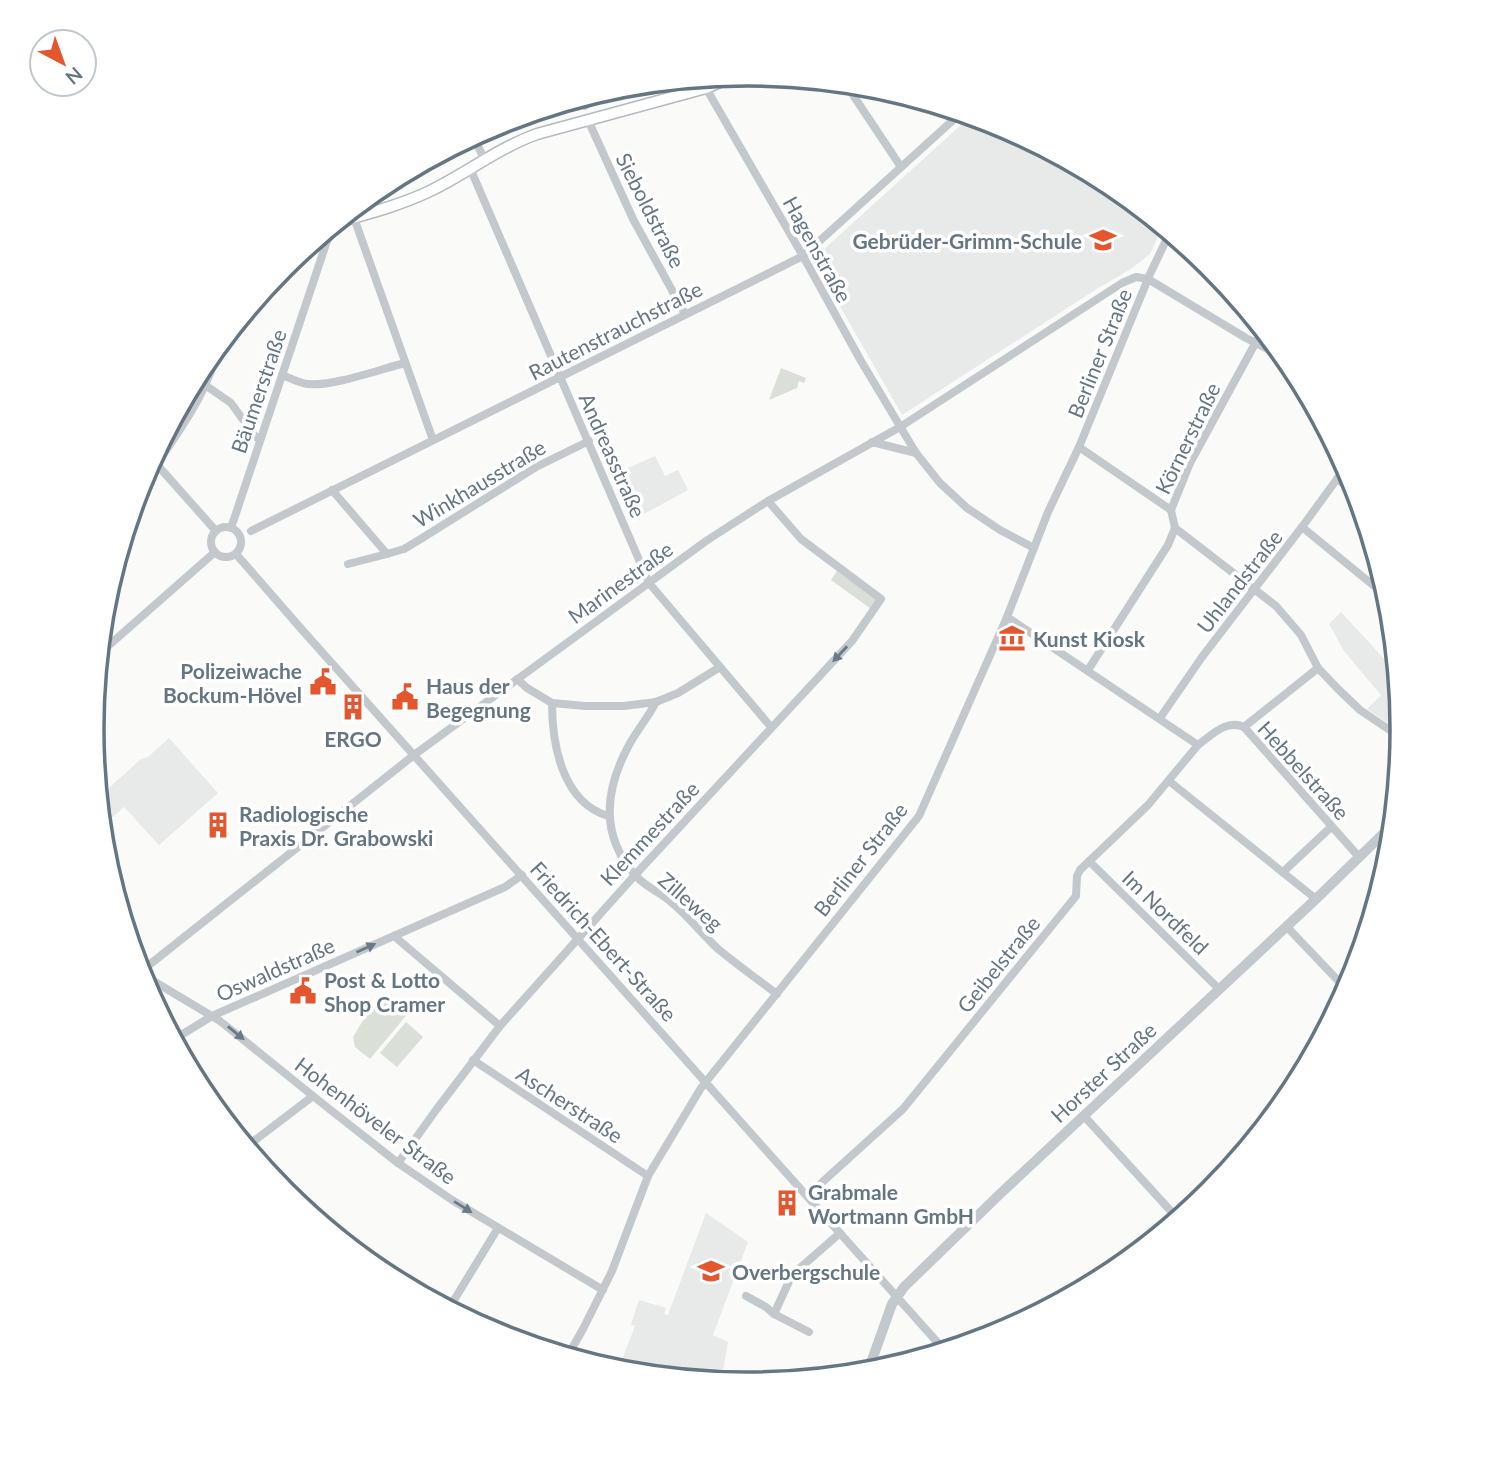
<svg xmlns="http://www.w3.org/2000/svg" width="1495" height="1459" font-family="Lato,sans-serif">
	<rect width="100%" height="100%" fill="#fafaf8"/>
	<g fill="#e8e9e9">
		<polygon points="972,115 999,124 1112,184 1163,226 1150,254 1131,269 1095,290 902,415 813,259"/>
		<polygon points="655,456 665,476 678,470 688,490 642,515 621,471"/>
		<polygon points="1341,612 1398,674 1403,733 1367,709 1381,695 1344,651 1329,624"/>
		<polygon points="169,738 218,793 159,845 124,807 106,823 100,816 98,798 141,759 148,757"/>
		<polygon points="706,1213 748,1242 713,1335 728,1342 721,1383 626,1374 618,1370 635,1326 631,1324 639,1300 666,1308 664,1314 668,1315"/>
	</g>
	<g fill="#dadfd7">
		<polygon points="781,368 806,378 804,383 799,381 797,388 769,400"/>
		<polygon points="837,571 876,600 871,609 831,580"/>
		<path d="M390,996L409,1012L370,1059L355,1047L353,1037C362,1022 373,1002 390,996Z"/>
		<polygon points="406,1022 423,1037 397,1067 380,1053"/>
	</g>
	<g fill="none" stroke-linecap="round" stroke-linejoin="round">
		<g stroke="#b3babf" stroke-width="13">
			<path id="secondary" d="M337,222C368,214 401,205 430,191C467,173 498,148 537,134L706,88L739,74"/>
		</g>
		<g stroke="#c3c8cc" stroke-width="8">
			<polyline points="845,83 901,167"/>
			<polyline points="706,88 803,256 861,361 916,453 940,483 967,508 1000,530 1034,548"/>
			<polyline points="585,106 588,96"/>
			<polyline points="588,120 633,219 685,314"/>
			<polyline points="483,131 478,146 484,159"/>
			<polyline points="470,168 649,583 771,727"/>
			<polyline points="354,218 433,440"/>
			<path d="M282,375C290,378 299,383 308,384C331,387 381,369 405,363"/>
			<polyline points="195,378 231,403 254,435 260,440"/>
			<polyline points="872,442 916,453"/>
			<polyline points="1079,447 1171,510"/>
			<polyline points="152,459 216,531"/>
			<path d="M157,464C183,425 208,392 219,345"/>
			<polyline points="1337,479 1358,494"/>
			<polyline points="332,490 387,554 404,549 419,540 536,467 589,441"/>
			<circle cx="226" cy="542" r="15"/>
			<polyline points="1302,527 1390,599"/>
			<polyline points="231,528 332,226"/>
			<polyline points="1175,528 1276,606 1301,635 1318,668 1338,689 1360,710 1403,739"/>
			<polyline points="251,531 803,256 962,112"/>
			<polyline points="236,554 304,632 946,1352"/>
			<polyline points="348,564 387,554"/>
			<path d="M1007,617L1198,745C1212,735 1226,719 1244,727L1359,857"/>
			<polyline points="99,654 215,552"/>
			<polyline points="1088,670 1168,545 1175,528 1171,510 1190,463 1263,329"/>
			<polyline points="517,679 527,688 552,703 585,706 624,706 656,702 678,693 720,667"/>
			<path d="M656,702C648,718 636,731 628,747C604,792 600,837 637,877C646,887 661,893 671,902C688,916 701,933 717,948C736,964 757,979 777,994"/>
			<path d="M552,703C552,744 562,802 608,816"/>
			<polyline points="1160,718 1202,657 1302,527 1337,479 1346,464"/>
			<polyline points="1244,727 1318,668"/>
			<polyline points="1169,781 1316,899"/>
			<polyline points="1384,833 1392,842"/>
			<polyline points="1089,861 1219,989"/>
			<polyline points="1283,872 1331,827"/>
			<polyline points="1286,926 1348,991"/>
			<polyline points="394,936 500,1026"/>
			<polyline points="144,968 149,965 414,755 706,541 768,501 900,427 1122,283 1136,277 1148,279 1246,338 1289,360"/>
			<polyline points="144,968 148,976 155,982 220,1021 323,1104 398,1163 452,1200 603,1290"/>
			<polyline points="173,1040 212,1016 505,887 522,875"/>
			<polyline points="473,1060 648,1176"/>
			<polyline points="1084,1116 1179,1220"/>
			<polyline points="246,1147 313,1096"/>
			<polyline points="398,1163 436,1110 500,1026 635,875 852,641 881,599 801,539 768,501"/>
			<polyline points="807,1196 903,1109 1076,896 1077,876 1080,870 1148,805 1198,745"/>
			<polyline points="1102,1280 1111,1272 1113,1274"/>
			<polyline points="746,1296 766,1307 774,1314 809,1332"/>
			<polyline points="448,1310 498,1228"/>
			<polyline points="774,1314 792,1275 840,1233"/>
			<polyline points="567,1357 583,1329 612,1271 648,1176 701,1088 919,816 1007,617 1048,512 1079,447 1150,274 1170,232"/>
		</g>
		<polyline stroke="#c3c8cc" stroke-width="10" points="867,1374 892,1304 904,1287 1001,1193 1316,899 1384,833 1395,818"/>
		<use href="#secondary" stroke="#fff" stroke-width="10"/>
	</g>
	<defs><path id="oneway-solid" d="M-6-.8H1V-3.2L6.5 0L1 3.2V.8H-6Z" transform="scale(1.75)"/></defs>
	<g fill="#6a7a87">
		<use href="#oneway-solid" transform="translate(840 654) rotate(133)"/>
		<use href="#oneway-solid" transform="translate(366 948) rotate(-24)"/>
		<use href="#oneway-solid" transform="translate(236 1033) rotate(39)"/>
		<use href="#oneway-solid" transform="translate(463 1207) rotate(32)"/>
	</g>
	<defs>
		<g id="school-bare" transform="scale(2.1)"><path d="M0-5L7-2L0 1L-7-2ZM-4 1L0 2.5L4 1V4Q0 6-4 4Z" fill="#e4572e" stroke="#fff" stroke-width="2.5" paint-order="stroke"/></g>
		<g id="museum-bare" transform="scale(2.1)"><path d="M0-6L6-3V-2H-6V-3ZM-5-1h2V3h-2ZM-1-1h2V3h-2ZM3-1h2V3H3ZM-6 4H6V6H-6Z" fill="#e4572e" stroke="#fff" stroke-width="2.5" paint-order="stroke"/></g>
		<g id="civic-bare" transform="scale(2.1)"><path d="M-.6-6.5H3V-4.5H.6V-3L4-1V1h2V6H-6V1h2V-1L-.6-3ZM-1.2 2.5V6h2.4V2.5Z" fill="#e4572e" stroke="#fff" stroke-width="2.5" paint-order="stroke"/></g>
		<g id="building-bare" transform="scale(2.1)"><path d="M-4-6H4V6H1V3H-1V6H-4ZM-2.5-4.3h1.7v1.8h-1.7ZM.8-4.3h1.7v1.8H.8ZM-2.5-1h1.7V.8h-1.7ZM.8-1h1.7V.8H.8Z" fill="#e4572e" stroke="#fff" stroke-width="2.5" paint-order="stroke"/></g>
	</defs>
	<g fill-rule="evenodd">
		<use href="#school-bare" x="1103" y="240"/>
		<use href="#museum-bare" x="1012" y="638"/>
		<use href="#civic-bare" x="323" y="682"/>
		<use href="#civic-bare" x="405" y="697"/>
		<use href="#building-bare" x="353" y="707"/>
		<use href="#building-bare" x="218" y="825"/>
		<use href="#civic-bare" x="303" y="991"/>
		<use href="#building-bare" x="787" y="1203"/>
		<use href="#school-bare" x="711" y="1271"/>
	</g>
	<g text-anchor="middle" dominant-baseline="central" stroke-width="7" stroke-linejoin="round" paint-order="stroke">
		<g font-size="21" fill="#657683" stroke="#fff">
			<text transform="translate(651 210) rotate(63)">Sieboldstraße</text>
			<text transform="translate(818 249) rotate(61)">Hagenstraße</text>
			<text transform="translate(615 330) rotate(-27)">Rautenstrauchstraße</text>
			<text transform="translate(1099 353) rotate(-68)">Berliner Straße</text>
			<text transform="translate(258 391) rotate(-71)">Bäumerstraße</text>
			<text transform="translate(1187 438) rotate(-64)">Körnerstraße</text>
			<text transform="translate(613 455) rotate(66)">Andreasstraße</text>
			<text transform="translate(479 483) rotate(-31)">Winkhausstraße</text>
			<text transform="translate(1239 581) rotate(-52)">Uhlandstraße</text>
			<text transform="translate(620 582) rotate(-36)">Marinestraße</text>
			<text transform="translate(1304 770) rotate(48)">Hebbelstraße</text>
			<text transform="translate(649 833) rotate(-47)">Klemmestraße</text>
			<text transform="translate(860 859) rotate(-52)">Berliner Straße</text>
			<text transform="translate(691 901) rotate(41)">Zilleweg</text>
			<text transform="translate(1166 912) rotate(44)">Im Nordfeld</text>
			<text transform="translate(604 941) rotate(48)">Friedrich-Ebert-Straße</text>
			<text transform="translate(998 964) rotate(-51)">Geibelstraße</text>
			<text transform="translate(275 969) rotate(-24)">Oswaldstraße</text>
			<text transform="translate(1103 1072) rotate(-43)">Horster Straße</text>
			<text transform="translate(570 1104) rotate(33)">Ascherstraße</text>
			<text transform="translate(376 1120) rotate(37)">Hohenhöveler Straße</text>
		</g>
		<g font-size="21" font-weight="bold" fill="#657683" stroke="#fff" text-anchor="start">
			<text x="1082" y="240" text-anchor="end">Gebrüder-Grimm-Schule</text>
			<text x="1033" y="638">Kunst Kiosk</text>
			<text x="302" y="670" text-anchor="end">Polizeiwache<tspan x="302" dy="24">Bockum-Hövel</tspan></text>
			<text x="426" y="685">Haus der<tspan x="426" dy="24">Begegnung</tspan></text>
			<text x="353" y="738" text-anchor="middle">ERGO</text>
			<text x="239" y="813">Radiologische<tspan x="239" dy="24">Praxis Dr. Grabowski</tspan></text>
			<text x="324" y="979">Post &amp; Lotto<tspan x="324" dy="24">Shop Cramer</tspan></text>
			<text x="808" y="1191">Grabmale<tspan x="808" dy="24">Wortmann GmbH</tspan></text>
			<text x="732" y="1271">Overbergschule</text>
		</g>
	</g>
	<path d="M0 0H1495V1459H0ZM104 729a643 643 0 1 1 1286 0a643 643 0 1 1-1286 0Z" fill="#fff" fill-rule="evenodd"/>
	<path fill="none" stroke="#657683" stroke-width="3.5" d="M104 729a643 643 0 1 1 1286 0a643 643 0 1 1-1286 0Z"/>
	<g transform="translate(63 63) rotate(139)"><circle r="33" fill="#ffffff" stroke="#c1c8cd" stroke-width="2"/>
	<path d="M0-5L12 26L0 18L-12 26Z" fill="#e4572e"/>
	<text y="-10" font-size="19" font-weight="bold" text-anchor="middle" fill="#657683">N</text>
	</g>
</svg>
